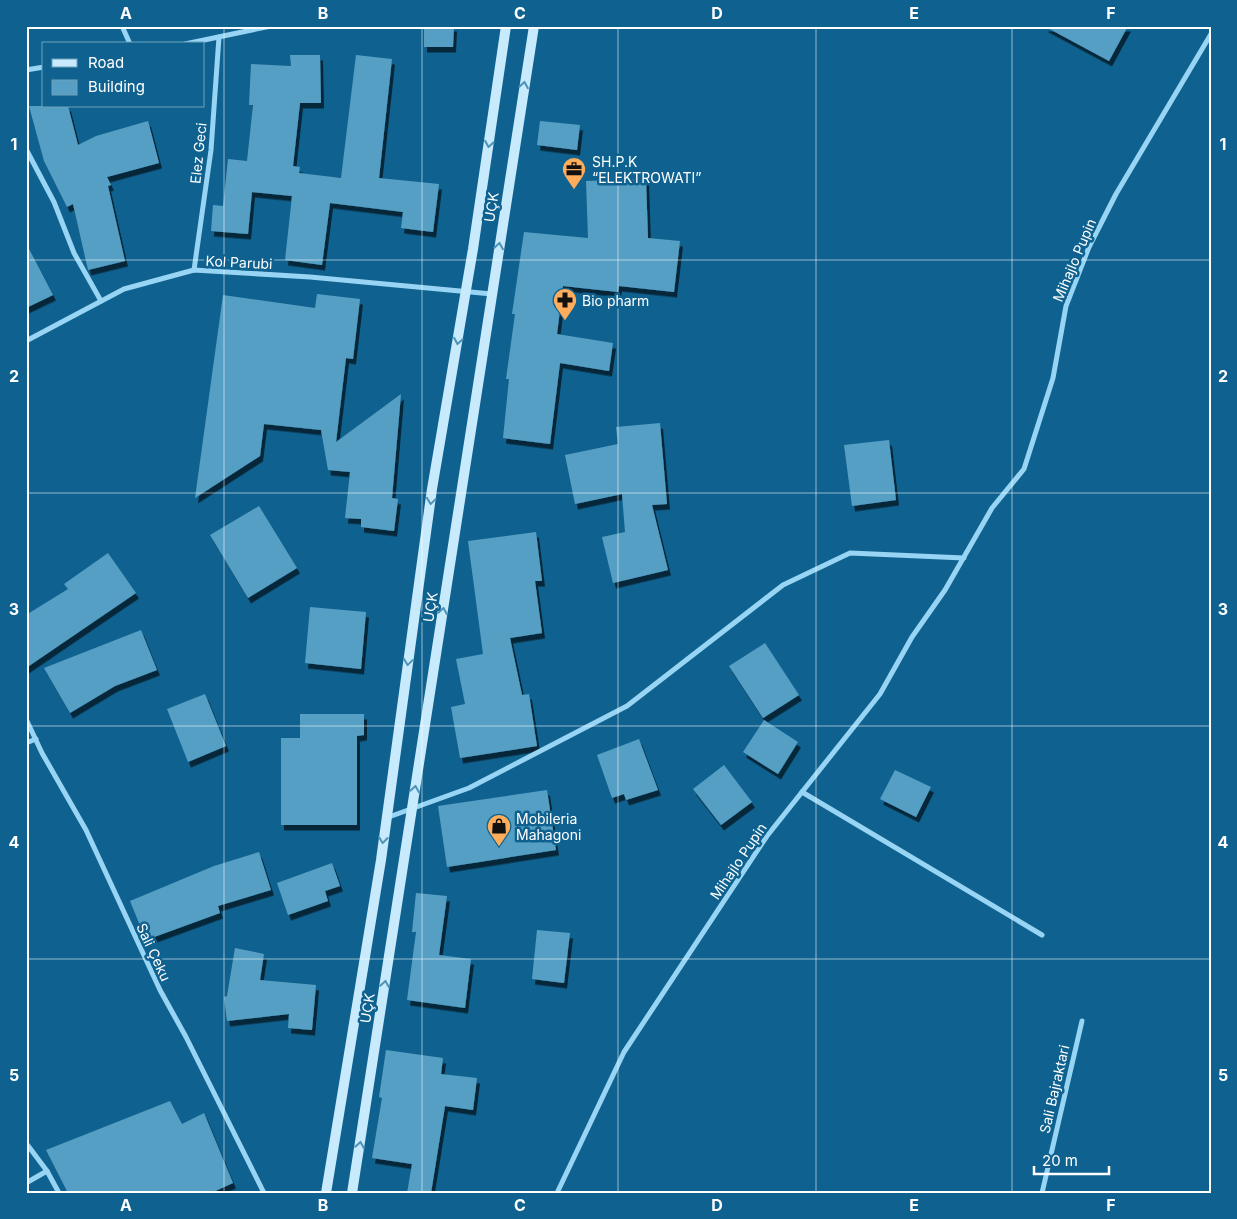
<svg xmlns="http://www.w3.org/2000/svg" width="1237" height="1219" font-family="Inter,sans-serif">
	<defs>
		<filter id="shadow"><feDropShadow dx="3" dy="5.5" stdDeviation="0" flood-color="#0009"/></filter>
	</defs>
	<rect width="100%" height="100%" fill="#0f6290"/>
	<g fill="#579fc4" filter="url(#shadow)">
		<polygon points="424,26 454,26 453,47 424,47"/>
		<polygon points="1044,26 1128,26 1109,61"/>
		<polygon points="290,55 320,55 321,103 300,103 293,166 300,167 299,173 341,178 356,55 392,59 379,178 439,184 433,232 401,228 403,212 330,203 322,265 285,260 292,196 252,192 248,234 211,231 213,205 223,206 228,159 247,161 253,105 249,105 251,64 291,66"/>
		<polygon points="29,106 68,106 78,145 96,136 148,121 159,163 107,177 111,185 108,186 125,261 88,270 73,204 67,207 44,161"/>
		<polygon points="540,121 580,125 577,150 537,145"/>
		<polygon points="646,179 648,238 680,241 674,292 619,286 618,292 563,286 557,334 613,343 609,371 560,363 550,444 503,438 509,379 506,379 515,314 512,314 524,232 588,238 586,181"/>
		<polygon points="26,243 53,295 26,308"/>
		<polygon points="317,294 360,299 353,359 346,358 336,442 401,394 392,498 398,499 394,531 361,527 361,519 345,518 350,472 328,470 321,430 264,424 260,456 195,498 223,295 315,308"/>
		<polygon points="660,423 667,504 652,505 668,570 613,583 602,537 625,532 622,494 575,504 565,455 618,444 616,427"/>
		<polygon points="889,440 896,500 852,506 844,445"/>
		<polygon points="259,506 297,568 248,598 210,535"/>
		<polygon points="536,532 542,581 535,581 542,633 510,638 522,695 529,694 537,746 460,758 451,707 465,704 456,659 483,654 468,541"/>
		<polygon points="108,553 136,593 26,668 26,615 68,589 64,584"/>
		<polygon points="310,607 366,612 361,669 305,663"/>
		<polygon points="141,630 157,670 115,686 70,713 44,668"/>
		<polygon points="765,643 799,695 763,718 729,666"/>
		<polygon points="205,694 226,746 188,762 167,709"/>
		<polygon points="300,714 364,714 364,735 357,736 357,825 281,825 281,738 300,738"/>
		<polygon points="764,720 798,742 778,774 743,752"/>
		<polygon points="639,739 658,790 626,800 624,794 612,798 597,755"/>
		<polygon points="724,765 752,802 721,825 693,789"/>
		<polygon points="895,770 931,787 916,817 880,799"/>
		<polygon points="547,790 556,850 447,867 438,806"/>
		<polygon points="259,852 271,890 218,906 220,913 146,940 130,901 214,866"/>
		<polygon points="332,863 340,886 325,891 328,901 288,915 277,883"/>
		<polygon points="416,893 447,896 439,955 471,959 465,1008 407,1000 416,932 412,932"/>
		<polygon points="537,930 570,933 564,983 532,979"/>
		<polygon points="235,948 264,954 260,980 316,985 312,1030 288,1028 289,1014 227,1021 224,997 227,996"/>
		<polygon points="386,1050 443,1058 441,1074 477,1078 473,1110 445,1106 431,1193 407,1193 412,1164 372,1158 382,1098 379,1097"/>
		<polygon points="170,1101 182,1124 204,1113 233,1183 211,1193 68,1193 46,1150"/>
	</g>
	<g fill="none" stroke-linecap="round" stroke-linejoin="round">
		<g stroke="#98d4f3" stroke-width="5">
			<polyline points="122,26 130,44"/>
			<polyline points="185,44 271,26"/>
			<polyline points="26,70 44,67"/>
			<polyline points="26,149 54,202 74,253 101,301"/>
			<polyline points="194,270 211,150 219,37"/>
			<polyline points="26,341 124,289 194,270 310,277 492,294"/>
			<polyline points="26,719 42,753 86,830 160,990 186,1037 264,1193"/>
			<polyline points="26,743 36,739"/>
			<polyline points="802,792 1042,935"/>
			<polyline points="386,818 469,788 627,706 783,585 850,553 964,558"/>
			<polyline points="26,1143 47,1171"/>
			<polyline points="26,1183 47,1171 59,1193"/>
			<polyline points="557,1193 624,1052 767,836 880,694 912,637 945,590 992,508 1024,469 1053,378 1066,306 1089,247 1116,194 1211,34"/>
			<polyline points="1042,1193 1082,1021"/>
		</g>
		<g stroke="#c7eafd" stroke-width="10">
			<polyline points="326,1193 381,860 432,489 473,249 506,26"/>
			<polyline points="352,1193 534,26"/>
		</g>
	</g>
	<defs><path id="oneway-chevron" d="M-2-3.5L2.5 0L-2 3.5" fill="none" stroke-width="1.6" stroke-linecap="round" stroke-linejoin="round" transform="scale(1.25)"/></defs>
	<g stroke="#4f92b6">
		<use href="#oneway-chevron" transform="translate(524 85) rotate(-81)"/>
		<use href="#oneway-chevron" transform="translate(489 144) rotate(99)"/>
		<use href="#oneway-chevron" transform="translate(499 246) rotate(-81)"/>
		<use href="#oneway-chevron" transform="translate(458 341) rotate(100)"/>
		<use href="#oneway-chevron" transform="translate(431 501) rotate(98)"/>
		<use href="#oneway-chevron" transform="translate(443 611) rotate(-81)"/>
		<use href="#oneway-chevron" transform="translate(408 662) rotate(98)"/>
		<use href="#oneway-chevron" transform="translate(415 789) rotate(-81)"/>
		<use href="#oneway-chevron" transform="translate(383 840) rotate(97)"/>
		<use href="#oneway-chevron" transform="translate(385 984) rotate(-81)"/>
		<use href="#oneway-chevron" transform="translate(360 1145) rotate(-81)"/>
	</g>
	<path fill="none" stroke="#fff" stroke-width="1" stroke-opacity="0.55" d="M224,26V1193M422,26V1193M618,26V1193M816,26V1193M1012,26V1193M26,260H1211M26,493H1211M26,726H1211M26,959H1211"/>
	<defs>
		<g id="office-pin" transform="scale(1.25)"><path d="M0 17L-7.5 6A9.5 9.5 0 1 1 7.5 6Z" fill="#ffad5a" stroke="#0f6290"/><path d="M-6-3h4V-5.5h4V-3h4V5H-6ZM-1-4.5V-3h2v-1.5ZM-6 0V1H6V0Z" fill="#111"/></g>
		<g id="pharmacy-pin" transform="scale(1.25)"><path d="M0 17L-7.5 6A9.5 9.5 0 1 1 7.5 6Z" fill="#ffad5a" stroke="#0f6290"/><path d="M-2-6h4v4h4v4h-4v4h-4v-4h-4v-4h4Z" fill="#111"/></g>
		<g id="shop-pin" transform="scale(1.25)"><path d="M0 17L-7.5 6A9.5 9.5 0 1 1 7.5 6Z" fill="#ffad5a" stroke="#0f6290"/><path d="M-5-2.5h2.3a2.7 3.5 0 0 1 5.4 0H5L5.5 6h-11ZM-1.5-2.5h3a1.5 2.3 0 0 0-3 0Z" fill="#111"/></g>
	</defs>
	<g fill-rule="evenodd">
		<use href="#office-pin" x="574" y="169"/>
		<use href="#pharmacy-pin" x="565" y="300"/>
		<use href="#shop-pin" x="499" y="826"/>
	</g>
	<g text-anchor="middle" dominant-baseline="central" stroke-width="5" stroke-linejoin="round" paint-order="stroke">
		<g font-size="14" fill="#fff" stroke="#0f6290">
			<text transform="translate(198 153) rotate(-84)">Elez Geci</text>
			<text transform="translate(491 207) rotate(-81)">UÇK</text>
			<text transform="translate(1074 260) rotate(-67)">Mihajlo Pupin</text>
			<text transform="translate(239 262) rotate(3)">Kol Parubi</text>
			<text transform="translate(430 607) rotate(-81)">UÇK</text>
			<text transform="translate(738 861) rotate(-56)">Mihajlo Pupin</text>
			<text transform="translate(154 952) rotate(65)">Sali Çeku</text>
			<text transform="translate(367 1008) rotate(-81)">UÇK</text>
			<text transform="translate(1054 1089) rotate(-77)">Sali Bajraktari</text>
		</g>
		<g font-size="14" fill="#fff" stroke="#0f6290" text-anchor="start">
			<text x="592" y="161">SH.P.K<tspan x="592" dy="16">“ELEKTROWATI”</tspan></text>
			<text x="582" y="300">Bio pharm</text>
			<text x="516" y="818">Mobileria<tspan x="516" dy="16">Mahagoni</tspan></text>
		</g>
	</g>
	<rect width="1237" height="1219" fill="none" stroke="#0f6290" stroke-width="55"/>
	<rect x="42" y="42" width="162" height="65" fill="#0f6290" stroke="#6fa1bc"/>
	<rect x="52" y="59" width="25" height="8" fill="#c7eafd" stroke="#6fa1bc"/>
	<text x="88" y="68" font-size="15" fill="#ffffff">Road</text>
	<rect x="52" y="80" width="25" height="15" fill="#579fc4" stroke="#6fa1bc"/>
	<text x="88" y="92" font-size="15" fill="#ffffff">Building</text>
	<path d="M1034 1166v8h75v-8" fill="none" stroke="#ffffff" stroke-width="2.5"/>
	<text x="1042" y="1166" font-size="15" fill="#ffffff" stroke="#0f6290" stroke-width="4" paint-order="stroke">20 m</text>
	<rect x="28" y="28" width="1182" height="1164" fill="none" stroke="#fff" stroke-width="2"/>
	<g font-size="16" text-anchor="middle" font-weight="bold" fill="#fff">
		<text x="126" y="19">A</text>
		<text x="323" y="19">B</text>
		<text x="520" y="19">C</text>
		<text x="717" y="19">D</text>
		<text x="914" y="19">E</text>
		<text x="1111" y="19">F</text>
		<text x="14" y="150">1</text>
		<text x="1223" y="150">1</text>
		<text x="14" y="382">2</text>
		<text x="1223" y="382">2</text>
		<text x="14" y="615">3</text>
		<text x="1223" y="615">3</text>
		<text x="14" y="848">4</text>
		<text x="1223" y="848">4</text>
		<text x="14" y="1081">5</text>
		<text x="1223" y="1081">5</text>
		<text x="126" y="1211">A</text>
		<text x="323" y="1211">B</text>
		<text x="520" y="1211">C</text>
		<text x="717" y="1211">D</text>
		<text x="914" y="1211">E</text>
		<text x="1111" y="1211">F</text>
	</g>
</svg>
